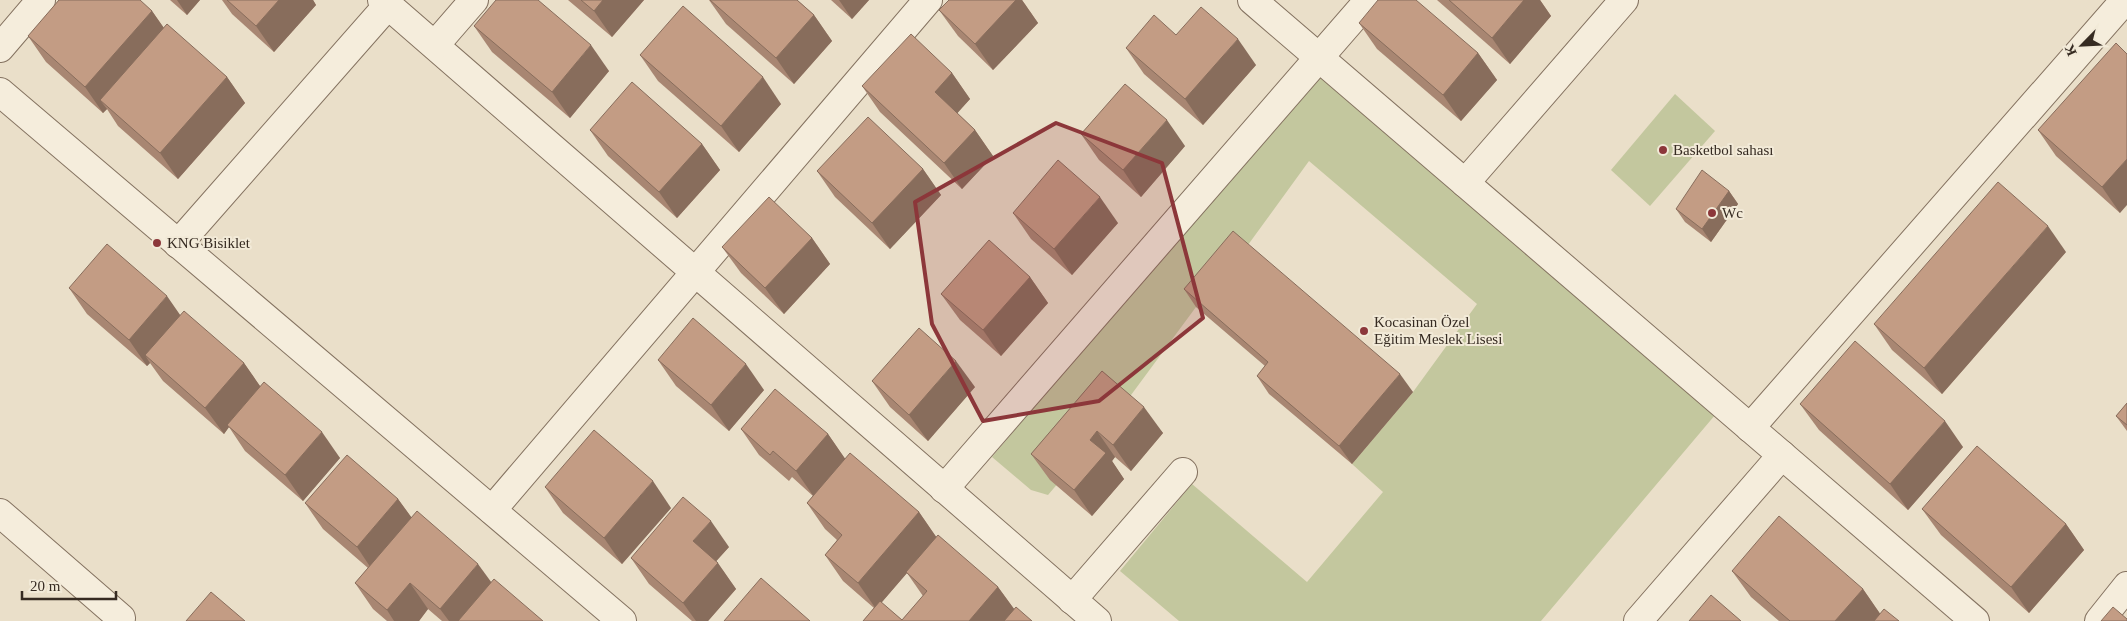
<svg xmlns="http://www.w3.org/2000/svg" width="2127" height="621" font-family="Georgia,serif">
	<rect width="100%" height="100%" fill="#eadfc9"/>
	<g fill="#c3c79e">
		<polygon points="1321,68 1721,408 1541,621 1179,621 1120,571 1192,484 1307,582 1383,492 1352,464 1413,392 1477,304 1309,161 1245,249 1196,307 1117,414 1048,495 1031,490 992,457"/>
		<polygon points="1675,94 1715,131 1650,206 1611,170"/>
	</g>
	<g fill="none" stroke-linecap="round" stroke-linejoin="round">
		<g stroke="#847260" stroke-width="30">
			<g id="street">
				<polyline points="382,0 1097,621"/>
				<polyline points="1252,0 1975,621"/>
				<polyline points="435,45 474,0"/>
				<polyline points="0,48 41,0"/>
				<polyline points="0,92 622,621"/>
				<polyline points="1465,183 1624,0"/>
				<polyline points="178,244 388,5"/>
				<polyline points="1750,428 2125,0"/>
				<polyline points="944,489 1369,0"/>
				<polyline points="492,510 928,0"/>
				<polyline points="0,513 121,618 117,621"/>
				<polyline points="1072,600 1183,472"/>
				<polyline points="1638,621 1782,455"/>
				<polyline points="2099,621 2127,586"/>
			</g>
		</g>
		<use href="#street" stroke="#f5eddc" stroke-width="28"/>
	</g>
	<g fill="#a88672" fill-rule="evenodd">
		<polygon points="170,0 200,0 187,15"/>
		<polygon points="222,0 313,0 316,5 274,52 232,14"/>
		<polygon points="568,0 644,0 612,37"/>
		<polygon points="709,0 797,0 814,15 832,41 794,84 726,24"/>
		<polygon points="831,0 869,0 852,19"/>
		<polygon points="949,0 1022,0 1038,23 993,70 958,36 939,10"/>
		<polygon points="1437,0 1540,0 1551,16 1510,64"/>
		<polygon points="152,11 164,28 227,77 245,103 178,179 118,126 107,109 103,113 46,62 28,36"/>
		<polygon points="1359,23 1478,53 1497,80 1461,121 1377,49"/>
		<polygon points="474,26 609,71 570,118 492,52"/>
		<polygon points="1176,35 1256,65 1203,125 1144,74 1126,48"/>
		<polygon points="2127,54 2120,213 2056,156 2038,130"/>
		<polygon points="640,55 781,104 739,152 658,81"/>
		<polygon points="952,73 970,99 957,113 975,130 993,156 962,189 880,112 862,86"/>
		<polygon points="590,130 702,144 720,170 677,218 608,156"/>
		<polygon points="1081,134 1185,146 1141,197 1099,160"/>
		<polygon points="923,169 941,195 890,249 835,197 817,171"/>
		<polygon points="1729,191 1738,204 1711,242 1685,222 1676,209"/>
		<polygon points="1013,213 1118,223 1072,275 1031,239"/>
		<polygon points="812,238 830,264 784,314 741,273 722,247"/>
		<polygon points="2066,252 1942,394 1892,350 1874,324"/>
		<polygon points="1030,277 1048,303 1001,356 960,320 941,294"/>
		<polygon points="69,288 180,315 244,363 260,386 340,458 303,501 245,451 229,427 224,434 163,381 150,363 147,366 87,314"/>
		<polygon points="1184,289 1413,392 1352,464 1269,394 1257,376 1265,366 1196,307"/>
		<polygon points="658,360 764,390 729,431 676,386"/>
		<polygon points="1102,371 1163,433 1131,471 1115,457 1112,461 1124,479 1092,516 1050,480 1031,454"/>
		<polygon points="872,381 975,387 928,441 890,407"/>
		<polygon points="2127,403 2127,431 2116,416"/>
		<polygon points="1800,404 1963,447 1908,510 1819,430"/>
		<path d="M741,429L828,434L845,459L919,512L936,537L998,587L1014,609L1032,621H863L874,608L843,581L825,555L837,540L825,529L807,503L813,496L792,477L789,481L759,455ZM907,573L923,596L902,620L881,603Z"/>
		<polygon points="545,487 671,508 622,564 563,513"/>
		<polygon points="398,499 411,517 491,583 543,621 442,621 428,609 419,621 387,621 373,609 355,583 368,568 323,529 305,503"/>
		<polygon points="1922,509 2066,524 2084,550 2029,613 1941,535"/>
		<polygon points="729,547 716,561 736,589 708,621 692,621 649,584 631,558"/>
		<polygon points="1732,571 1863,589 1880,614 1899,621 1779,621 1751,597"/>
	</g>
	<g fill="#886d5c">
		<polygon points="177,0 200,0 187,15"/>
		<polygon points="279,0 313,0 316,5 274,52 256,26"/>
		<polygon points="603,0 644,0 612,37 594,11"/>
		<polygon points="839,0 869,0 852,19"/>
		<polygon points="1016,0 1022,0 1038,23 993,70 975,44"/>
		<polygon points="1524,0 1540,0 1551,16 1510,64 1492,38"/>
		<polygon points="152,11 170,37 100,100 107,109 103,113 85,87"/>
		<polygon points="814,15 832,41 794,84 776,58"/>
		<polygon points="1238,39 1256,65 1203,125 1185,99"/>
		<polygon points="591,45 609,71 570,118 552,92"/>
		<polygon points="1478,53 1497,80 1461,121 1443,95"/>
		<polygon points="952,73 970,99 953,118 935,92"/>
		<polygon points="227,77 245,103 178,179 160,153"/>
		<polygon points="763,77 781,104 739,152 721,126"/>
		<polygon points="1167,120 1185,146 1141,197 1123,170"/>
		<polygon points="975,130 993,156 962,189 944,163"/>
		<polygon points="702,144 720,170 677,218 659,192"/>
		<polygon points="2127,159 2127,205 2120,213 2102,187"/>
		<polygon points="923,169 941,195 890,249 872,223"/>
		<polygon points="1729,191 1738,204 1711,242 1702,229"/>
		<polygon points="1100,197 1118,223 1072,275 1054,249"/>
		<polygon points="2048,226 2066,252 1942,394 1924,368"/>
		<polygon points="812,238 830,264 784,314 765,288"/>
		<polygon points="1030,277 1048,303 1001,356 983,330"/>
		<polygon points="167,296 185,322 145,355 150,363 147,366 129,340"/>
		<polygon points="956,361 975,387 928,441 909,415"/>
		<polygon points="244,363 262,389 227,425 229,427 224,434 205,408"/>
		<polygon points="746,364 764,390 729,431 711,405"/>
		<polygon points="1400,374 1413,392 1352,464 1339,446"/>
		<polygon points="1144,407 1163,433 1131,471 1113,445"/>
		<polygon points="1945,421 1963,447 1908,510 1890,484"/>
		<polygon points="1097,431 1115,457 1112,461 1124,479 1092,516 1074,490 1090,440"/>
		<polygon points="322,432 340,458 303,501 285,475"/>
		<polygon points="828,434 846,460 814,497 796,471"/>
		<polygon points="653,481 671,508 622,564 604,538"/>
		<polygon points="398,499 417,525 375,574 357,547"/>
		<polygon points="919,512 937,538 876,609 858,583"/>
		<polygon points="711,521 729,547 711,567 693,541"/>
		<polygon points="2066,524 2084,550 2029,613 2011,587"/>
		<polygon points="718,563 736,589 708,621 696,621 683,603"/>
		<polygon points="478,564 497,590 471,621 449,621 440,609"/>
		<polygon points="410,583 428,609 419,621 394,621 387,610"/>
		<polygon points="998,587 1017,613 1010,621 969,621"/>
		<polygon points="1863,589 1881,615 1876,621 1835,621"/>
	</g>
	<g fill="#c39c84" stroke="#886d5c">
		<polygon points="59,0 140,0 152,11 85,87 28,36"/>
		<polygon points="227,0 279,0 256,26"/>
		<polygon points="496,0 538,0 591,45 552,92 474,26"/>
		<polygon points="581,0 603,0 594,11"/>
		<polygon points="710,0 797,0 814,15 776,58"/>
		<polygon points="949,0 1016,0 975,44 939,10"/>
		<polygon points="1378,0 1416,0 1478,53 1443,95 1359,23"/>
		<polygon points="1449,0 1524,0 1492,38"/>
		<polygon points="683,6 763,77 721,126 640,55"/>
		<polygon points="1201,7 1238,39 1185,99 1126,48 1154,15 1176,35"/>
		<polygon points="167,24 227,77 160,153 100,100"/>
		<polygon points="911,34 952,73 935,92 975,130 944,163 862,86"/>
		<polygon points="2116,43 2127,54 2127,159 2102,187 2038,130"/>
		<polygon points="632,82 702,144 659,192 590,130"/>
		<polygon points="1125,84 1167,120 1123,170 1081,134"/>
		<polygon points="868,117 923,169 872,223 817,171"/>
		<polygon points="1058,160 1100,197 1054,249 1013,213"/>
		<polygon points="1702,170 1729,191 1702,229 1676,209"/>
		<polygon points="1998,182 2048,226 1924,368 1874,324"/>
		<polygon points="769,197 812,238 765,288 722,247"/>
		<polygon points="1233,231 1400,374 1339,446 1257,376 1268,362 1184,289"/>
		<polygon points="989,240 1030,277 983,330 941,294"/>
		<polygon points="107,244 167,296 129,340 69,288"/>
		<polygon points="184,311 244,363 205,408 145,355"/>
		<polygon points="693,318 746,364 711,405 658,360"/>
		<polygon points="919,328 956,361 909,415 872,381"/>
		<polygon points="1855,341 1945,421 1890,484 1800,404"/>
		<polygon points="1102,371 1144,407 1113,445 1097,431 1090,440 1106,453 1074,490 1031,454"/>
		<polygon points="264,382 322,432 285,475 227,425"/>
		<polygon points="775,389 828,434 796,471 773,451 770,455 741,429"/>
		<polygon points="2127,403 2127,425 2116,416"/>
		<polygon points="594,430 653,481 604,538 545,487"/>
		<polygon points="1977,446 2066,524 2011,587 1922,509"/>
		<polygon points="850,453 919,512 858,583 825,555 842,535 807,503"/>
		<polygon points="347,455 398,499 357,547 305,503"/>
		<polygon points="683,497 711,521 693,541 718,563 683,603 631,558"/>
		<polygon points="417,511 478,564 440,609 410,583 387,610 355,583"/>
		<polygon points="1779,516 1863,589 1835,621 1790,621 1732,571"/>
		<polygon points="938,535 998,587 969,621 863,621 880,601 902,620 927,591 906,572"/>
		<polygon points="761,578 810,621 724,621"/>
		<polygon points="494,579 543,621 458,621"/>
		<polygon points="211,592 245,621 186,621"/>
		<polygon points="1711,595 1741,621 1689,621"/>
		<polygon points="1016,607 1032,621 1004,621"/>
		<polygon points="2113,607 2127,619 2127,621 2101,621"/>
		<polygon points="1884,609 1899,621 1874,621"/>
	</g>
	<path fill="#8c373a" fill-opacity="0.2" stroke="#8c373a" stroke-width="4" stroke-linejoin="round" d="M1056,123L1162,163L1203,318L1099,401L983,421L932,324L915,202Z"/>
	<g fill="#8c373a" stroke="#f2ead8" stroke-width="2">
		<circle cx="1663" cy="150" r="5"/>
		<circle cx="1712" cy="213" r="5"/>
		<circle cx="157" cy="243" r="5"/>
		<circle cx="1364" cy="331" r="5"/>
	</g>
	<g text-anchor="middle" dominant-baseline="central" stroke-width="4" stroke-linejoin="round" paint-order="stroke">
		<g font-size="15" fill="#362b22" stroke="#f2ead8" text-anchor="start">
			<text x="1673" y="150">Basketbol sahası</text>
			<text x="1722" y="213">Wc</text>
			<text x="167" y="243">KNG Bisiklet</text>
			<text x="1374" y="322">Kocasinan Özel<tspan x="1374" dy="17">Eğitim Meslek Lisesi</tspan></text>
		</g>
	</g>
	<g transform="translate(2082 45) rotate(246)" stroke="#f2ead8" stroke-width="4" paint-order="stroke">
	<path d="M0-4L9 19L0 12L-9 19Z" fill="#362b22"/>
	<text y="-8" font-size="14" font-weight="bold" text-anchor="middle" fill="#362b22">K</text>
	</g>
	<path d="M22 591v8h94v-8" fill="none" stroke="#362b22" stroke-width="2.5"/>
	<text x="30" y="591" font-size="15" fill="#362b22" stroke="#f2ead8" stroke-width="4" paint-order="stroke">20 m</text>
</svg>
